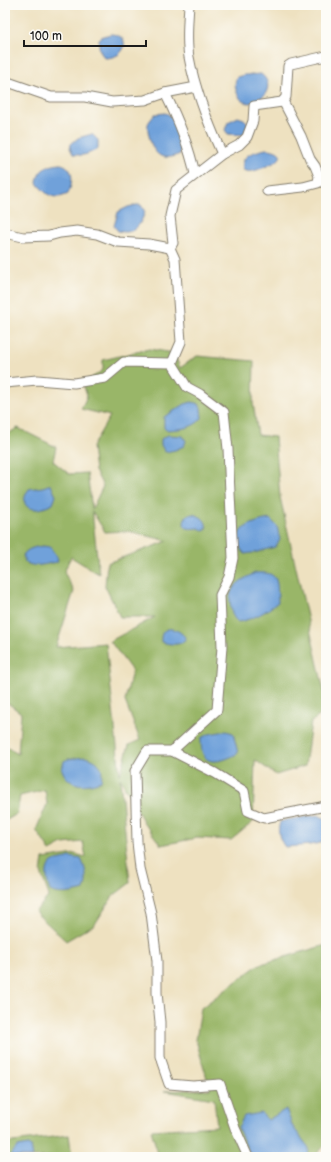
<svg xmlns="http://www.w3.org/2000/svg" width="331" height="1162" font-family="'Balsamiq Sans',sans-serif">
	<rect width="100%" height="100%" fill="#fdfcf7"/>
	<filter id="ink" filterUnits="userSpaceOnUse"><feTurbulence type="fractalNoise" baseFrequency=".025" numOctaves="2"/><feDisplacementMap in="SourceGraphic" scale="8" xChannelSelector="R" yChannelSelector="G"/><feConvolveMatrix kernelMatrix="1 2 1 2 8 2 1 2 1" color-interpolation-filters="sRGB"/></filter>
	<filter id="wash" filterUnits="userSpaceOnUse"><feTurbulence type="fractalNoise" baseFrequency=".012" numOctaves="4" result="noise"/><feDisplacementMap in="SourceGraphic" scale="16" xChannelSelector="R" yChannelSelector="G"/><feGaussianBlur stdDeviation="0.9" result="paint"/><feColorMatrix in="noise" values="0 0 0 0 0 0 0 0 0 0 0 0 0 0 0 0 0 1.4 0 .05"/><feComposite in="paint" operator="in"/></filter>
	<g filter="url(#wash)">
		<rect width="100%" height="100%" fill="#eee1c0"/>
		<g fill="#99b668" stroke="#5a6942" fill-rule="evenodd">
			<path d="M149,349L174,353L180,368L197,356L254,361L253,403L258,435L275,437L280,497L326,700V711L311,722L305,766L276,775L255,760L253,822L231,840L197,838L161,845L144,823L120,778L130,883L113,896L95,924L66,941L35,912L49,896L41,873L43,859L75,854L86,857L83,842L63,844L50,851L36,830L47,804L45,790L20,796L17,814L5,821V746L18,754L21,713L5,701V435L18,428L56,447L53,461L69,474L87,473L92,509L103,486L95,471L92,447L110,416L81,409L87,396L83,384L103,370V360ZM92,511L105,532L128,531L168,541L107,563L105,586L120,617H155L110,641L132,671L125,701L140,740L129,745L120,775L106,643L56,647L74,591L64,572L71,557L99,574Z"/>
			<polygon points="326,945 326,1144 314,1157 159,1157 151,1130 217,1126 214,1099 164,1091 210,1089 196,1040 201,1008 258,965"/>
			<polygon points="69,1135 72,1157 5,1157 5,1143"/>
		</g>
		<g fill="#6fa1da" stroke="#465e7b">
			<path d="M111,34C131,35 128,58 105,58C99,52 99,48 99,39L103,36Z"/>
			<path d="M261,74C282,90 248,116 238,95C235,88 234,83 237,77L244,75Z"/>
			<path d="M165,113C180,117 181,140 180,154C164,161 155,157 150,140C149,135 147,129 148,124C149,121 153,117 155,114Z"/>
			<polygon points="238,117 244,119 248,123 244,135 228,134 225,130 228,122"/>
			<path d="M92,134L98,140V149C87,154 84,157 73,154L70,148L71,144L78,138Z"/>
			<path d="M266,149C272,149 287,152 277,161C274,163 256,171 253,171C249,172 246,171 243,170C240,154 254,152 266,149Z"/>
			<path d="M61,164C75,167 73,183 68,194C54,201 46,195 37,183C38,169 48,165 61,164Z"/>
			<path d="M136,205H141L145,212C140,226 134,235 118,231L114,226L118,212L128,207Z"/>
			<path d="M192,402L199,404L201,408L202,418C193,429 180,429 166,430L164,428V417L185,404Z"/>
			<polygon points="168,435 183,436 186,441 184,446 175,450 165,452 161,445 161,439"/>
			<path d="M48,485H51L56,496L53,504C47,507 37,511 30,508C21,505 25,494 29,489L43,487Z"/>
			<path d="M192,514C201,516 208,520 206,530L203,531L199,528C189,529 180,530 186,516Z"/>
			<path d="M270,519L277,526L280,540L275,547L258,552L245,554C224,532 251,522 270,519Z"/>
			<path d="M43,546L50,547L57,557L58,562C48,563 34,569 25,562L23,555C28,548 35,547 43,546Z"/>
			<path d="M255,573C280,571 277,581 278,602C266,612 254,619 238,622C233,618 232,614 231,608C226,588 239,581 255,573Z"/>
			<path d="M167,629C174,628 180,631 185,637V641C177,646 170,644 161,642C161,636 161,632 167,629Z"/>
			<path d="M226,731L233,733L238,753C231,758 211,766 205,757C201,752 201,744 201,738L209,734Z"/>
			<path d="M85,757C99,760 104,767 101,781C85,787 69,787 62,770L64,761L68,759Z"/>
			<path d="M318,815L326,819V840C318,846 296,846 285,847C279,839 277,832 280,822L286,820Z"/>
			<path d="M70,857L81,859C86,868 88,880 84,890C73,893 61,896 50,891C47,882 43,866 54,861C59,859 65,859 70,857Z"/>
			<polygon points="286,1109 293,1127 309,1148 308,1157 251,1157 238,1128 244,1116 261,1113 268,1120"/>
			<polygon points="28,1145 31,1147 33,1157 9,1157 17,1147"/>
		</g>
	</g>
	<g filter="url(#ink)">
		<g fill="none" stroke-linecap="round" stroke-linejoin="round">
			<g stroke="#857e6e" stroke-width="11">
				<g id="street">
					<path d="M189,5C188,22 186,40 189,57C195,90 208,123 222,154"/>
					<polyline points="5,81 51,97 85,97 112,102 145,100 165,93 196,87"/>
					<path d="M165,93C178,119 189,146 195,174"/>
					<polyline points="267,191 303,187 318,183 319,176 315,166 310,159 301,136 283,101"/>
					<polyline points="5,233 23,237 49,236 60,233 77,231 97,234 118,242 149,244 170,248"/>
					<polyline points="5,383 37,380 74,383 105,378 124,362 172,363 181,342 175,259 170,248 173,243 170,216 176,190 222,154 239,145 247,137 253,121 254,106 282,102 286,97 288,66 291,64 326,56"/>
					<polyline points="172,751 217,710 222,647 220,595 229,577 233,558 228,449 224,412 200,394 187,387 172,363"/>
					<polyline points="248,1157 235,1128 220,1084 193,1086 169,1084 160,1058 160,1022 157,993 157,961 151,913 140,869 137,842 135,771 147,751 172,751 215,773 244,791 248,811 264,818 326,806"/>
				</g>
			</g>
			<use href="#street" stroke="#fff" stroke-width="9"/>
		</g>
	</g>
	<rect width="331" height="1162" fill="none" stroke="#fdfcf7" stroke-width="20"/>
	<path d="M24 40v6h122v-6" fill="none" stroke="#1c1c1c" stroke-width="2"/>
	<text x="30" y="40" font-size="12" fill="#1c1c1c" stroke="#fdfcf7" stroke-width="3" paint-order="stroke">100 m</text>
</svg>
